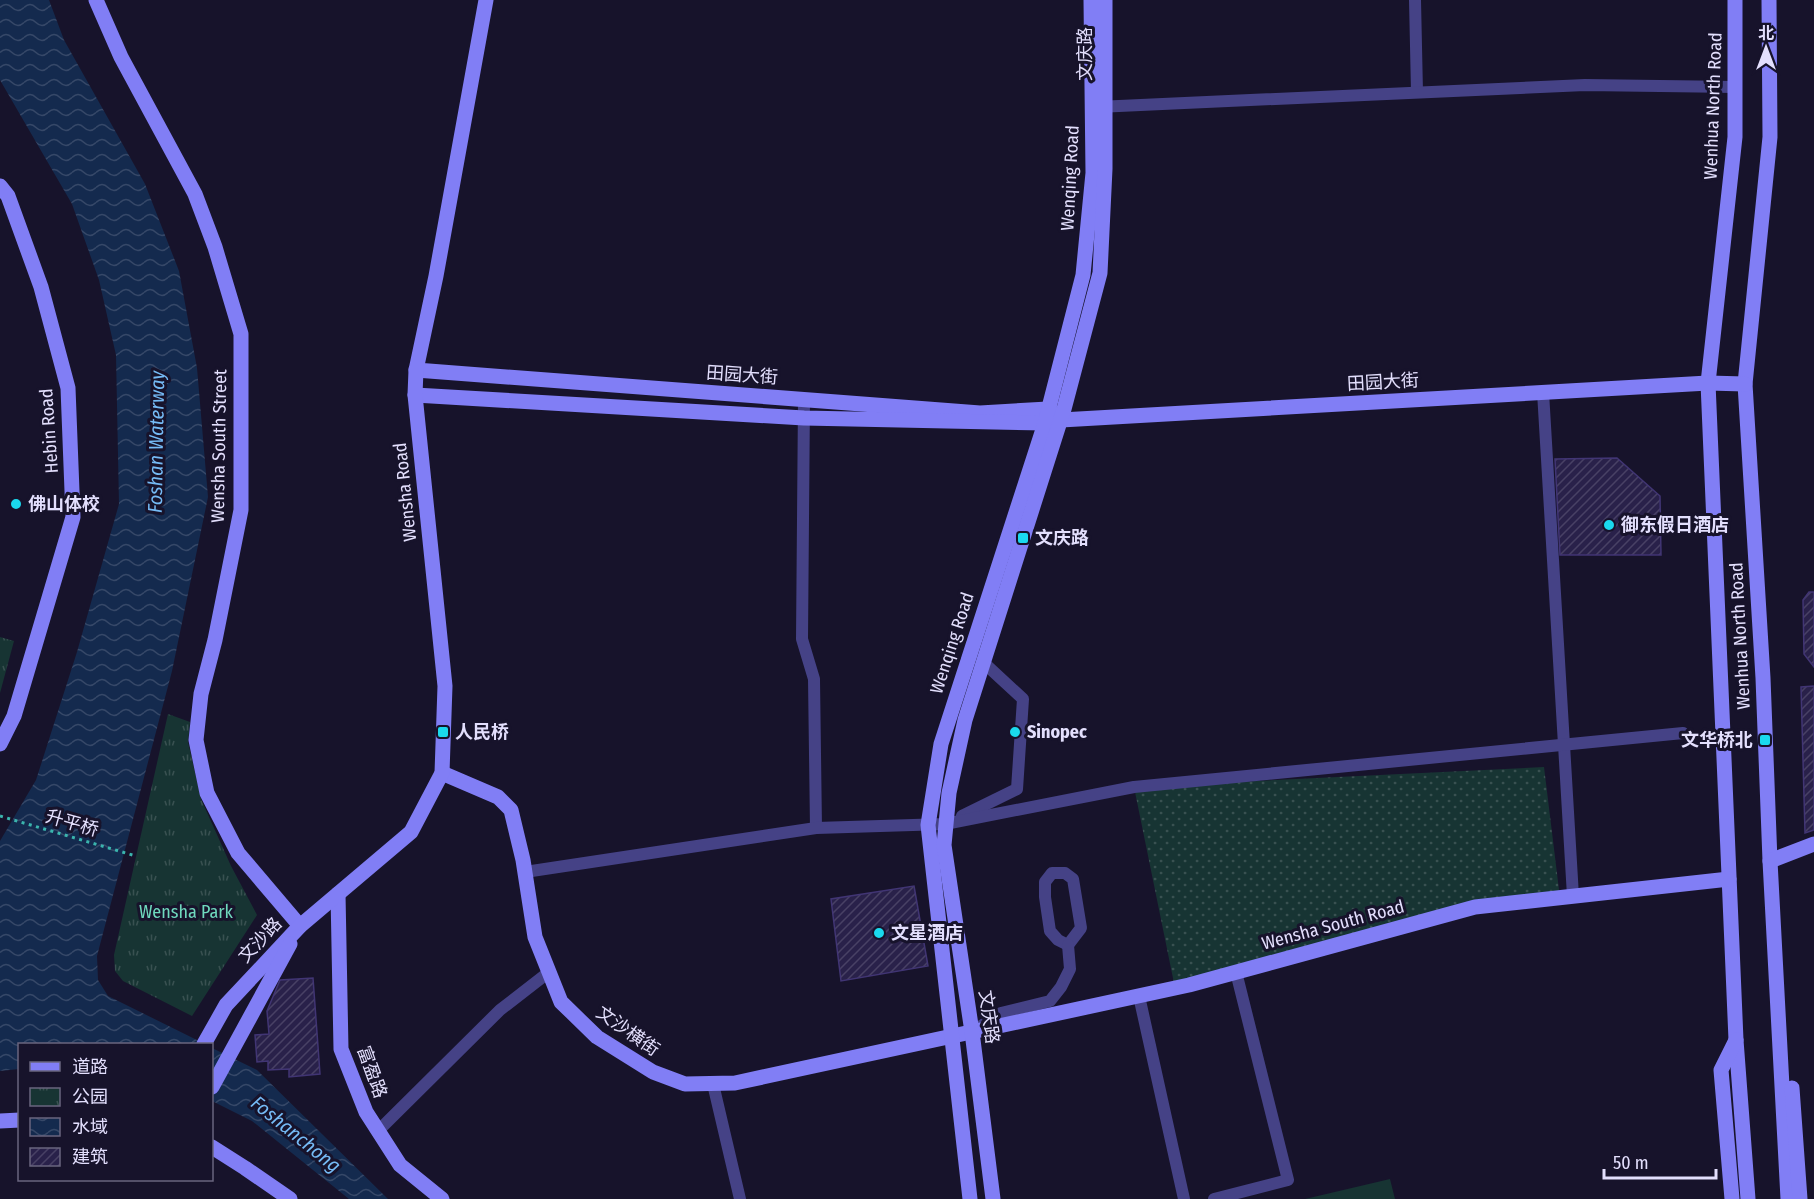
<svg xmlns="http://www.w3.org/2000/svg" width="1814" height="1199" font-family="'Fira Sans Condensed','Noto Sans SC',sans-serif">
	<defs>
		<pattern id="grass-dots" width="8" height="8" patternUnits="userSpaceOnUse" patternTransform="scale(1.5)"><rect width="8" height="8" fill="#173433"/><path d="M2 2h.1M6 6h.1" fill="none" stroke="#395151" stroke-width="1.8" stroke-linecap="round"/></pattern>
		<pattern id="park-tufts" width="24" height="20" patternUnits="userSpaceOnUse" patternTransform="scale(1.5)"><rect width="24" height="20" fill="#173433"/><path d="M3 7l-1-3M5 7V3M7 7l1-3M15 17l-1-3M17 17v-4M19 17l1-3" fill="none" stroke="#395151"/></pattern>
		<pattern id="water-waves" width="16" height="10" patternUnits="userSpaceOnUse" patternTransform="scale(1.5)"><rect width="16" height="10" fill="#142a4e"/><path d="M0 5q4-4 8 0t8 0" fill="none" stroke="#364868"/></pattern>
		<pattern id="building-hatch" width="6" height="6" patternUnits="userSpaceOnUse" patternTransform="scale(1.5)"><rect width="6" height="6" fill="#29214a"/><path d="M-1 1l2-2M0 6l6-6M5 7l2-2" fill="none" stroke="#484165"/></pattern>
	</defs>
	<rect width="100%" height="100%" fill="#17132b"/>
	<polygon fill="url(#grass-dots)" points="1544,767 1560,898 1475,907 1175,988 1134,787"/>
	<g fill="url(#park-tufts)">
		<polygon points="0,637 14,641 0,693"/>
		<polygon points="168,714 190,722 188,742 201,799 231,866 257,915 192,1016 123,981 115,971 114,955"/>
	</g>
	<polygon fill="#173433" points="1390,1179 1395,1199 1305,1199"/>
	<g fill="url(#water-waves)">
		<polygon points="0,0 49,0 64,40 145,184 179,271 197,368 208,497 172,671 97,956 98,980 108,996 205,1044 20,1044 19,1069 0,1071 0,841 36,780 77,652 119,504 116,355 99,280 72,204 0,80"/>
		<polygon points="212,1048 257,1070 388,1199 349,1199 252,1121 212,1101"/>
	</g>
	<g fill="url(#building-hatch)" stroke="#413574" stroke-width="1.5">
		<polygon points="1617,458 1660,496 1661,555 1560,555 1555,459"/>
		<polygon points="1809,592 1814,592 1814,667 1804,654 1803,600"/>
		<polygon points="1814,686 1814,830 1805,833 1801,687"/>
		<polygon points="914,886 928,966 841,981 831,899"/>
		<polygon points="313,978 320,1074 289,1077 289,1069 268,1070 268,1061 257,1062 255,1035 269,1034 267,1011 280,980"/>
	</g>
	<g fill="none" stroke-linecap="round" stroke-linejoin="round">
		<polyline stroke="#3bb5ae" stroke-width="3" stroke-dasharray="3 4.5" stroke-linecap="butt" points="0,816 136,856"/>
		<g stroke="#454286" stroke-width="12">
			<polyline points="1415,0 1417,92"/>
			<polyline points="1097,107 1585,85 1735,87"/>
			<polyline points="1543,392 1573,896"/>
			<polyline points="804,399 802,639 814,679 816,828"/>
			<polyline points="962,816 1017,789 1023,699 983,662"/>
			<polyline points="525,872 816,828 945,824 1134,787 1683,733"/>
			<polygon points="1052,873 1065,873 1073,879 1081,928 1068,945 1058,940 1050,931 1045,897 1045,882"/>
			<polyline points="1139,996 1184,1199"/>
			<polyline points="975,1030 1001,1013 1050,1001 1061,987 1070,969 1068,945"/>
			<polyline points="713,1084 740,1199"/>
			<polyline points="378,1131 500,1010 549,972"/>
			<polyline points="1214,1199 1288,1180 1236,972"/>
		</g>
		<g stroke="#817ef5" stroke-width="15">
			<polyline points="96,0 121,57 195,194 215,247 241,334 241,510 215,640 201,694 196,740 207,793 238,853 300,926"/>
			<polyline points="1735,0 1735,137 1708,383 1736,1040 1748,1199"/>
			<polyline points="1769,0 1770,137 1745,384 1763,678 1770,861 1788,1199"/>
			<polyline points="0,186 8,196 41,287 68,388 73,517 14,716 0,744"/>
			<polyline points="416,370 980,413 1048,409 1054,414"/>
			<polyline points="415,395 804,418 1045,423 1061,420 1708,383 1745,384"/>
			<polyline points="442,773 498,797 511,810 523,860 535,937 561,1002 597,1037 653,1072 685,1084 735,1083 1189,985 1475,907 1729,879"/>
			<polyline points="1770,861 1814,844"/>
			<polyline points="338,894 341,1049 366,1112 400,1165 442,1199"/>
			<polyline points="204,1044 226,1005 300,926 411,832 442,773 445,686 415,395 416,370 436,276 486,0"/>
			<polyline points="212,1087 290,944"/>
			<polyline points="1792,1088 1800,1199"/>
			<polyline points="0,1121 20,1120"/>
			<polyline points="212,1147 245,1168 290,1199"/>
			<polyline points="970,1199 928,825 941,744 1045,423 1083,275 1093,173 1091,0"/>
			<polyline points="993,1199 972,1032 944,845 949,793 965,720 1064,409 1100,273 1105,169 1105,0"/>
			<polyline points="1732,1199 1721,1070 1736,1040"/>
		</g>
	</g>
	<g fill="#1ad9ee" stroke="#17132b" stroke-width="2">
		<circle cx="16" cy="504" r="6"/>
		<circle cx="1609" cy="525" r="6"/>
		<rect x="1017" y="532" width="12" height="12" rx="3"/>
		<rect x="437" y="726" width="12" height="12" rx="3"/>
		<circle cx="1015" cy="732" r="6"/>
		<rect x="1759" y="734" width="12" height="12" rx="3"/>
		<circle cx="879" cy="933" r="6"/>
	</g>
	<g text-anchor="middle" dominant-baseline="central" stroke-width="6" stroke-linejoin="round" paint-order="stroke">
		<g font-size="18" fill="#e3dffd" stroke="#17132b">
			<text transform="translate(1085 54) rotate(-90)">文庆路</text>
			<text transform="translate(1713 106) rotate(-88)">Wenhua North Road</text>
			<text transform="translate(1070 178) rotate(-87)">Wenqing Road</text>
			<text transform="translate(742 375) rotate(4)">田园大街</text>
			<text transform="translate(1383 382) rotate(-3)">田园大街</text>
			<text transform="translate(49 431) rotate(-94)">Hebin Road</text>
			<text transform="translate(219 446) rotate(-89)">Wensha South Street</text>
			<text transform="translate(405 492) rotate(-96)">Wensha Road</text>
			<text transform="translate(1740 636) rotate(-93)">Wenhua North Road</text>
			<text transform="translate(952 643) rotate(-72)">Wenqing Road</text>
			<text transform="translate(72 823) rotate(16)">升平桥</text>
			<text transform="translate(1333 925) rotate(-15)">Wensha South Road</text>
			<text transform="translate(260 940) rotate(-47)">文沙路</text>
			<text transform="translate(989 1017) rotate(82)">文庆路</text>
			<text transform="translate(628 1031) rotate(35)">文沙横街</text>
			<text transform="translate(372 1072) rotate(70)">富盈路</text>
		</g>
		<g font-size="18" font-weight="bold" fill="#e3dffd" stroke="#17132b" text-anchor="start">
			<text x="28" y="504">佛山体校</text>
			<text x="1621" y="525">御东假日酒店</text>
			<text x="1035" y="538">文庆路</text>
			<text x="455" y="732">人民桥</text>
			<text x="1027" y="732">Sinopec</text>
			<text x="1753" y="740" text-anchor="end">文华桥北</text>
			<text x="891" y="933">文星酒店</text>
		</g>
		<g font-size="18" fill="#6fd9be" stroke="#17132b">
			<text x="186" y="912">Wensha Park</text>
		</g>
		<g font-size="20" font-style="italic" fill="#75baf5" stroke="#17132b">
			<text transform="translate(156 442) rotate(-89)">Foshan Waterway</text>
			<text transform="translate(296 1134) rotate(39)">Foshanchong</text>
		</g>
	</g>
	<rect x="18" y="1043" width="195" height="138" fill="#17132b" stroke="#69657f" stroke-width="1.5"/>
	<rect x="30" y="1062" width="30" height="9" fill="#817ef5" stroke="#69657f" stroke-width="1.5"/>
	<text x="72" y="1073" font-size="18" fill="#e3dffd">道路</text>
	<rect x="30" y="1088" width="30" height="18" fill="url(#park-tufts)" stroke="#69657f" stroke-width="1.5"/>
	<text x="72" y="1103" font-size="18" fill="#e3dffd">公园</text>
	<rect x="30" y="1118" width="30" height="18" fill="url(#water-waves)" stroke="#69657f" stroke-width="1.5"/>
	<text x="72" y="1133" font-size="18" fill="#e3dffd">水域</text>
	<rect x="30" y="1148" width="30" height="18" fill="url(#building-hatch)" stroke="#69657f" stroke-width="1.5"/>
	<text x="72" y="1163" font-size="18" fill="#e3dffd">建筑</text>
	<g transform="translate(1766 48)" stroke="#17132b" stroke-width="4.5" paint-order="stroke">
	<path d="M0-4.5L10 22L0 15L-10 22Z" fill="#e3dffd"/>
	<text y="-9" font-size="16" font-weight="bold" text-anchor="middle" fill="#e3dffd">北</text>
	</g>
	<path d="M1604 1169v9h112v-9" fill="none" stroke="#e3dffd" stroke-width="3"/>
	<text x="1613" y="1169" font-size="18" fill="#e3dffd" stroke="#17132b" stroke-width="4.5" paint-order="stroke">50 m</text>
</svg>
